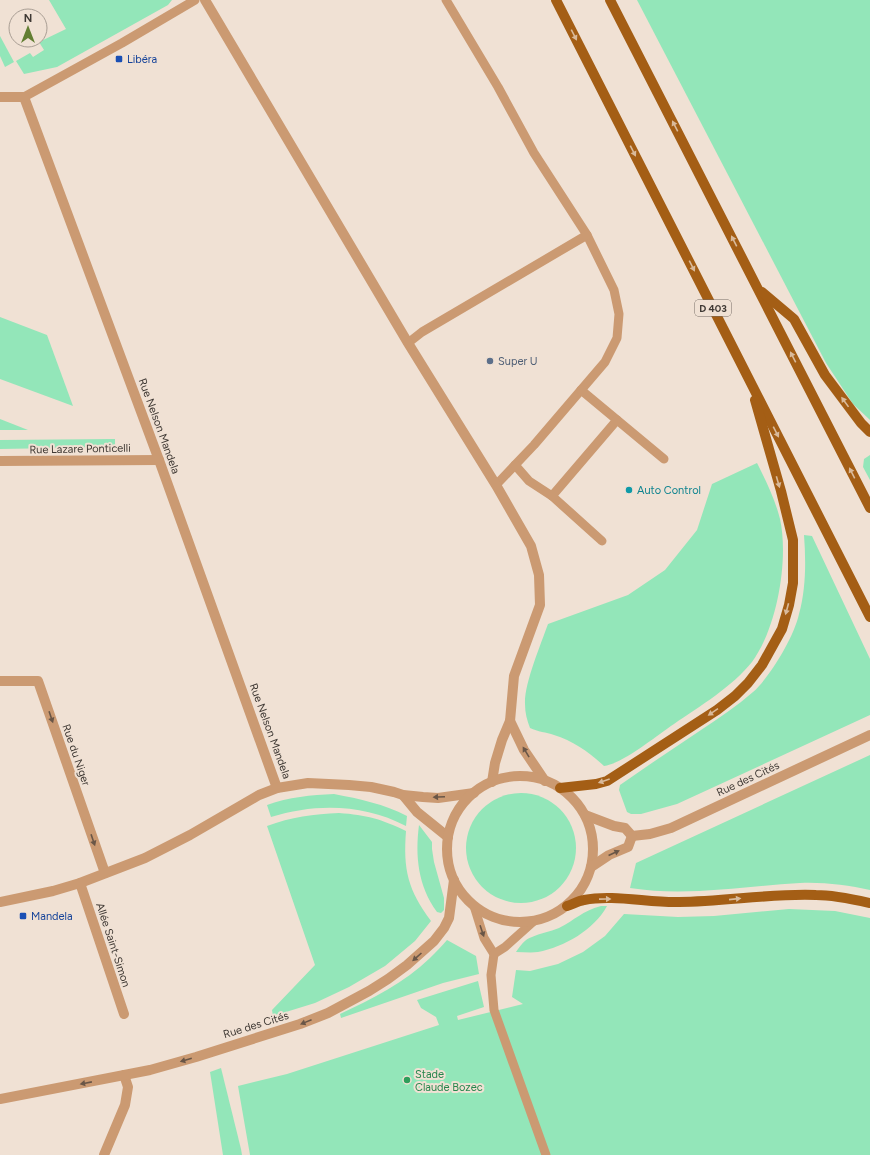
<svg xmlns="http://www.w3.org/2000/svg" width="870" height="1155" font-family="Figtree,sans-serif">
	<rect width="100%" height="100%" fill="#f0e1d4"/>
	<g fill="#93e6b9">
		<polygon points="49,0 172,0 168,5 57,67 24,74 16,61 30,53 33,57 44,50 39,42 66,29"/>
		<polygon points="637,0 870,0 870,420 853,404 826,363"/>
		<polygon points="0,36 14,62 5,67 0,56"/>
		<polygon points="0,317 47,335 73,406 0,379"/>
		<polygon points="0,419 28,430 0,430"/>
		<polygon points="115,439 115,447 0,449 0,440"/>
		<polygon points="870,455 870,480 863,467 864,459"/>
		<path d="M757,463C766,481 775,499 780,519C789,560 777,628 752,662C732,687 700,706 674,724C656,736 624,763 604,766C589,752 573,741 554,735C546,732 538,732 530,728C527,720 525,713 525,704C524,684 541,644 548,624L628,595L665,570L697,530L712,484Z"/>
		<path d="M804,535L812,536L870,659V715L677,804L641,814H631L627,812L619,790L620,785C647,766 674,748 701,730C719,718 737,706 753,692C770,677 794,637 799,614C806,589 806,561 804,535Z"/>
		<path d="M870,755V890C848,885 823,882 800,883C744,886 687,897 630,888L636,863Z"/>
		<circle cx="521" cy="848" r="55"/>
		<path d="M334,794C360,799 384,804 407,816L406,826C364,804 316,803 271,817L267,805C289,797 311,795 334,794Z"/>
		<path d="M339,813C367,815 381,819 406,831C403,870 408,890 431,921L415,941L385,966L349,987L315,1003L273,1016L272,1010L315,965L267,826C291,817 314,814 339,813Z"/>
		<path d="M419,825L432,842V849L434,862L444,898V910L441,913L437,912C418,886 415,856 419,825Z"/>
		<path d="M601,906H607C594,930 564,947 538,952C531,953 523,952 516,952C520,946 525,939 532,937C540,933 550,932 559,928C575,920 582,911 601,906Z"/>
		<polygon points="789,909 835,911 870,918 870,1155 250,1155 238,1086 287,1074 439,1025 436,1017 421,1008 417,1000 478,981 484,1007 457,1016 458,1020 523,1004 512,997 516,970 530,971 558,964 583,952 605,936 624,914 678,917 714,916"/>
		<path d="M447,940L476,956L479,974L443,983L341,1018L340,1014C372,999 404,983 430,958C436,952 442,946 447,940Z"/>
		<polygon points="221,1068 241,1149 242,1155 223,1155 210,1072"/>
	</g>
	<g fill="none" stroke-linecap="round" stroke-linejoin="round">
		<g stroke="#cb9a72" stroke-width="9">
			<polyline points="446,0 498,87 534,153 587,235 614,290 619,314 617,338 605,362 534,445 496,485"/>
			<polyline points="24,97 122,43 195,0"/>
			<polyline points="408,343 422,332 587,235"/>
			<polyline points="581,390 664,459"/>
			<polyline points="515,465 529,481 552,496 602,541"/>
			<polyline points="552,496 617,420"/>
			<polyline points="474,906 484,938 494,954 491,975 494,1010 546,1155"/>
			<polyline points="494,954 505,947 534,921"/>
		</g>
		<g stroke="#cb9a72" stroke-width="10">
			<polyline points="205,0 408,343 496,485 531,546 539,575 540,605 514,676 510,721 502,740 495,763 492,782"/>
			<polyline points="0,97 24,97 159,460 277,788"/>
			<polyline points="0,461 159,460"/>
			<polyline points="0,681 38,681 105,873"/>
			<polyline points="510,721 524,750 545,781"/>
			<polyline points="403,795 417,812 448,837"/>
			<polyline points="80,883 124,1014"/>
			<polyline points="0,902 53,891 80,883 145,858 190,835 259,795 277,788 308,783 349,785 371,787 394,792 403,795 423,797 438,798 474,793"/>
			<polyline points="104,1155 125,1105 128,1087 124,1075"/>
		</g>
		<g stroke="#cb9a72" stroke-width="10">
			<circle cx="520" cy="849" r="73"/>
			<polyline points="585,815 614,826 625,828 632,836"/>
			<polyline points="632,836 650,834 671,828 870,735"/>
			<polyline points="591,867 609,855 628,847 632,836"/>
			<polyline points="0,1099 150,1070 196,1057 300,1024 328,1013 369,991 388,979 407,965 434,941 444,928 449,918 454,880"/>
		</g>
		<g stroke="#a45e15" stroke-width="10">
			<polyline points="556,0 870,617"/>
			<polyline points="610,0 870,508"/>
			<polyline points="762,292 794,319 825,375 861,423 870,432"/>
			<polyline points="560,788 596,784 607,781 717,710 735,696 748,683 762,665 782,629 789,605 793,583 793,540 781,491 755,400"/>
			<path d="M567,906C573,904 578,901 584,900C613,894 649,903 679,902C725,902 770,893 816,895C834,895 852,899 870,903"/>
		</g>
	</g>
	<defs><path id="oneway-solid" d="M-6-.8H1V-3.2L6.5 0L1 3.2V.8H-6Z"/></defs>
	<g fill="#d9ba9b">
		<use href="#oneway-solid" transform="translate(574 35) rotate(63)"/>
		<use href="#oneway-solid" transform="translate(675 126) rotate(-117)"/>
		<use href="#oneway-solid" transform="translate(633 151) rotate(63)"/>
		<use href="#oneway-solid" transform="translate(734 241) rotate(-117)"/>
		<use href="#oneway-solid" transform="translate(692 266) rotate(63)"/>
		<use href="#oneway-solid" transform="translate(793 357) rotate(-117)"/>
		<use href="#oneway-solid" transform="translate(845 402) rotate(-126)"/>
		<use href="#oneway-solid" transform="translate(776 432) rotate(63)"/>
		<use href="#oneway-solid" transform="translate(852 473) rotate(-117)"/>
		<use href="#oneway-solid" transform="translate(778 482) rotate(74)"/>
		<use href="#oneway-solid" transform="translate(787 609) rotate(105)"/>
		<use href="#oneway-solid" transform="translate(713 712) rotate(146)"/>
		<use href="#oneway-solid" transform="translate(604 781) rotate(161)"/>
		<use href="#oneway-solid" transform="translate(605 899) rotate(-1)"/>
		<use href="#oneway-solid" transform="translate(735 899) rotate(-6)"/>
	</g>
	<g fill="#695647">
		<use href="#oneway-solid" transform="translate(51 717) rotate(71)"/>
		<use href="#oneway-solid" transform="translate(526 752) rotate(-121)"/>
		<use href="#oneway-solid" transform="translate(439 797) rotate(177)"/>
		<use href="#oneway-solid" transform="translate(93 840) rotate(71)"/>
		<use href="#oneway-solid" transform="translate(614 853) rotate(-25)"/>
		<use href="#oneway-solid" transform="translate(482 931) rotate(71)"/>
		<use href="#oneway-solid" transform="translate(417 957) rotate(138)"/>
		<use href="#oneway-solid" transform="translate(306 1022) rotate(158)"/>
		<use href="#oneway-solid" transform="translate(186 1060) rotate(164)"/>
		<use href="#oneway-solid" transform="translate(86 1083) rotate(169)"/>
	</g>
	<g fill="#1a4fb4" stroke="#f0e1d4" stroke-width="1.5">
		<rect x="115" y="55" width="8" height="8" rx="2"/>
		<rect x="19" y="912" width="8" height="8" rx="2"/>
	</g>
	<circle fill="#5c6f8a" stroke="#f0e1d4" stroke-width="1.5" cx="490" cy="361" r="4"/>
	<circle fill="#0f9aa8" stroke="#f0e1d4" stroke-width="1.5" cx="629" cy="490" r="4"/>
	<circle fill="#2e9e5b" stroke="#f0e1d4" stroke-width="1.5" cx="407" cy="1080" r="4"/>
	<g text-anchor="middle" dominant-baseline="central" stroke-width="4" stroke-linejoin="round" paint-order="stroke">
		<rect fill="#f0e1d4" stroke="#746b64" stroke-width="1" x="695" y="300" width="36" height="16" rx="3"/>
		<g font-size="10" font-weight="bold" fill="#3f3934">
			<text x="713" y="308">D 403</text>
		</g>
		<g font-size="11" fill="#164399" stroke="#f0e1d4" text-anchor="start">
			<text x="127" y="59">Libéra</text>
			<text x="31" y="916">Mandela</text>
		</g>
		<g font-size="11" fill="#4e5e75" stroke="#f0e1d4" text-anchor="start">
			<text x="498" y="361">Super U</text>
		</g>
		<g font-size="11" fill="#3f3934" stroke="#f0e1d4">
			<text transform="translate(159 426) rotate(70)">Rue Nelson Mandela</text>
			<text transform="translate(80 449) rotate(-1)">Rue Lazare Ponticelli</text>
			<text transform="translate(270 731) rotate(70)">Rue Nelson Mandela</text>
			<text transform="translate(76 755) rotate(71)">Rue du Niger</text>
			<text transform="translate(748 779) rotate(-25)">Rue des Cités</text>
			<text transform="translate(113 945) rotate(72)">Allée Saint-Simon</text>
			<text transform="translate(256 1025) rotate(-17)">Rue des Cités</text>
		</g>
		<g font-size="11" fill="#0d838f" stroke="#f0e1d4" text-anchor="start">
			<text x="637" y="490">Auto Control</text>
		</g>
		<g font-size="11" fill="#27864d" stroke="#f0e1d4" text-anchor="start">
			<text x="415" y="1074">Stade<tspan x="415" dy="13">Claude Bozec</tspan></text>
		</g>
	</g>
	<g transform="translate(28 28)"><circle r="19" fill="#f0e1d4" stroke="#a99e94"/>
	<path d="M0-3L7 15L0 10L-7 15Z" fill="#627e32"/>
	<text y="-6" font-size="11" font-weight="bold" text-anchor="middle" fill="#3f3934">N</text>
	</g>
</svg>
